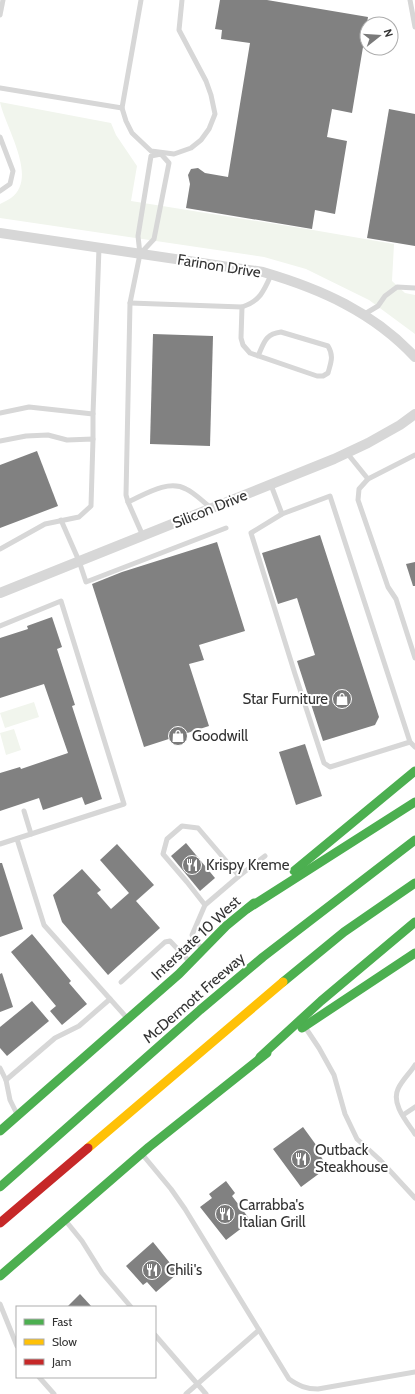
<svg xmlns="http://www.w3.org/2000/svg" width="415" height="1394" font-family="Cabin,sans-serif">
	<rect width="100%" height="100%" fill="#fff"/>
	<g fill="#f1f5ed">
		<path d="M0,102L111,123L116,135L137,166L131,201L313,230L394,244L392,281L405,293L415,295V334L369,300L306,269L264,257L0,218V204C4,202 8,200 11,198C39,178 5,127 0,102Z"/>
		<polygon points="34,702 39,717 5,728 0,713"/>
		<polygon points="14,729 21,750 6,755 0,733"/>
	</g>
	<g fill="#818181">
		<polygon points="220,0 267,0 368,17 352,113 332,109 327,137 347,141 335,214 315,210 312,229 186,208 190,184 188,175 191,169 198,168 205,173 228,177 250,43 221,39 222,30 215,29"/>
		<polygon points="389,109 415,114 415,246 367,238"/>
		<polygon points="153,334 213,336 210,446 150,444"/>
		<polygon points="37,451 58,506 0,528 0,465"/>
		<polygon points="320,535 379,717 375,725 323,741 297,661 315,655 297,598 278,604 262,553"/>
		<polygon points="217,542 245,631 199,645 204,660 189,664 209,726 144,747 92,584 122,572"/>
		<polygon points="415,562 415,586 413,586 406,564"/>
		<polygon points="52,617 62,647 57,649 75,705 72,706 102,799 85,805 82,797 43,810 39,798 0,811 0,773 20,767 21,769 68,753 44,684 0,698 0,638 28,629 27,626"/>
		<polygon points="305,744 322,796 296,805 279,752"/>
		<polygon points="186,843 215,878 200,891 171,856"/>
		<polygon points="117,844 154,885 136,901 160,928 108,975 62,922 53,895 82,869 101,890 97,893 111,909 129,893 100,860"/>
		<polygon points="0,863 2,863 23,929 0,937"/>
		<polygon points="32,934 71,981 69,983 87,1004 62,1025 50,1011 56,1006 11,952"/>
		<polygon points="2,973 13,1007 0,1012 0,974"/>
		<polygon points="32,1001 49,1021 7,1056 0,1048 0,1027"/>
		<polygon points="303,1127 319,1149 317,1151 328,1167 301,1187 273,1149"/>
		<polygon points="226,1181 235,1193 232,1196 251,1221 226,1240 200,1207 212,1198 209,1194"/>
		<polygon points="153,1242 178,1273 156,1292 147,1282 143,1285 126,1266"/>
		<polygon points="80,1294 92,1307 67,1307"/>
	</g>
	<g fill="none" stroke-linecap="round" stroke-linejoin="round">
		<g stroke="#d7d7d7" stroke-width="5">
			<polyline points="410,0 415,27"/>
			<polyline points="0,15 3,0"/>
			<polyline points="0,88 122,108 126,121 132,133 151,151 174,154 191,148 201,140 209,129 215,114 211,95 206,81 179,30 182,0"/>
			<polyline points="122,108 141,0"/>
			<polyline points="0,137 13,171 10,184 0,191"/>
			<polyline points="141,253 154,239 169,163 161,154 151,156 138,236 140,254 130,303 126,495 128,502 143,536"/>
			<path d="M130,303L242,307C260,301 264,291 271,275"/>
			<path d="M242,307L241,338L243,345L250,353L317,376H323L328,373C331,362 334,356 328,346L281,332C265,334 264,343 258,356"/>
			<polyline points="363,315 378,306 385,296 397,287 415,288"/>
			<polyline points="0,413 29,407 93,414 99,248"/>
			<polyline points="93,439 93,414"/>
			<polyline points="0,441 26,436 48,435 67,440 93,439 91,506 79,517 45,524 0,549"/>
			<polyline points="347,453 368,479"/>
			<polyline points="415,455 368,479 359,489 358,500 388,587 396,599 415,658"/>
			<polyline points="271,485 282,514 330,496 410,742 415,747"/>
			<path d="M128,502C144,495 168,479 186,489C195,493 203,502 211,508"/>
			<polyline points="282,514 251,533 295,674 324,763 330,767 410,742"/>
			<polyline points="61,520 79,561 86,582 226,528"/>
			<polyline points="0,626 61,601 124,804 0,844"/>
			<polyline points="24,811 31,834"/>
			<polyline points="17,839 44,925 127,1018"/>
			<polyline points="205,905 187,882 163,854 167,839 182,826 198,828 239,876 265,856"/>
			<polyline points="202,949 192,935 205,905 239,876"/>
			<polyline points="121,982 165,942 170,941 190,962"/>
			<polyline points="305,1027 319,1048 334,1075 345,1114 357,1139 379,1159 415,1198"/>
			<path d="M415,1065C410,1073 402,1080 398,1089C391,1104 407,1122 415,1134"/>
			<polyline points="0,1068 6,1080 10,1100 17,1114"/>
			<polyline points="6,1080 55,1038 79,1026 110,999"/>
			<polyline points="403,1115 415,1107"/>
			<path d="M142,1154L171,1189L185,1209L289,1379C299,1386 306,1389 318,1389L415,1372"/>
			<polyline points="65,1220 82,1241 102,1273 131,1307"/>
			<polyline points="0,1304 17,1346"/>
			<polyline points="155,1335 206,1394"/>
			<polyline points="39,1377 54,1394"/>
			<polyline points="186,1394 259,1330"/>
		</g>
		<g stroke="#d7d7d7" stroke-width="10">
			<path d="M0,233L263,272C321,289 373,312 415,357"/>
			<polyline points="0,593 334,459 368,443 400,425 415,414"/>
		</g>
		<g stroke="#4caf50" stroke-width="9">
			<polyline points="294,871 415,771"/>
			<polyline points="247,909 415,802"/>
			<polyline points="283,982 344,932 415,883"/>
			<polyline points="302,1028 415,953"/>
			<polyline points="260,1057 321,1001 415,922"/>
			<polyline points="0,1131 179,974 226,926 254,903"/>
			<polyline points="0,1187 200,1010 263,957 415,840"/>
			<polyline points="0,1276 149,1147 267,1053"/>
		</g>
		<polyline stroke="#ffc107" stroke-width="9" points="88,1148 283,982"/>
		<polyline stroke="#c62828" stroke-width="9" points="0,1223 88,1148"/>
	</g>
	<defs>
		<g id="shop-disc" transform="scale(1)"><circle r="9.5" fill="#7a7a7a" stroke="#fff"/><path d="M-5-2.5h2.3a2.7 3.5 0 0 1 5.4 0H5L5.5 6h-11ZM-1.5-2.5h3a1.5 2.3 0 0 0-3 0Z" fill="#fff"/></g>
		<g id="restaurant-disc" transform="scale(1)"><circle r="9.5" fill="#7a7a7a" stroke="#fff"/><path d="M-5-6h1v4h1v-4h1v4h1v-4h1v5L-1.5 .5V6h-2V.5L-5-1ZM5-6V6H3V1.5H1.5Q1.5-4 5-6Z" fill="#fff"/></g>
	</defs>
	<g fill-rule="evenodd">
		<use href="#shop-disc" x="342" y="699"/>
		<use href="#shop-disc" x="178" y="736"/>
		<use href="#restaurant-disc" x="192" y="865"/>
		<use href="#restaurant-disc" x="301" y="1159"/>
		<use href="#restaurant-disc" x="225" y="1214"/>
		<use href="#restaurant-disc" x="152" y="1270"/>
	</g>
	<g text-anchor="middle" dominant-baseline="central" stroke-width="4" stroke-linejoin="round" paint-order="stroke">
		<g font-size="15" fill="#333" stroke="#fff">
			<text transform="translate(219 266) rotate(9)">Farinon Drive</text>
			<text transform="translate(210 509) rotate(-22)">Silicon Drive</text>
			<text transform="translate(196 938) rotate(-43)">Interstate 10 West</text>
			<text transform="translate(194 998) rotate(-41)">McDermott Freeway</text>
		</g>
		<g font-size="15" fill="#333" stroke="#fff" text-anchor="start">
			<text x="328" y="699" text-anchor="end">Star Furniture</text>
			<text x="192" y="736">Goodwill</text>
			<text x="206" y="865">Krispy Kreme</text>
			<text x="315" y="1150">Outback<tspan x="315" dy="17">Steakhouse</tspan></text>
			<text x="239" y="1205">Carrabba's<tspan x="239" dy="17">Italian Grill</tspan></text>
			<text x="166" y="1270">Chili's</text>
		</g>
	</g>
	<rect x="16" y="1306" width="140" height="72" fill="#ffffff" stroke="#adadad"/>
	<rect x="24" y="1319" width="20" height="6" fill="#4caf50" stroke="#adadad"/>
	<text x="52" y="1326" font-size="12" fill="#333333">Fast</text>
	<rect x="24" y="1339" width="20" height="6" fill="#ffc107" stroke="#adadad"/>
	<text x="52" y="1346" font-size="12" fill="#333333">Slow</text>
	<rect x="24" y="1359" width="20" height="6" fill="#c62828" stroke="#adadad"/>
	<text x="52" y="1366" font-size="12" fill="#333333">Jam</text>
	<g transform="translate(379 36) rotate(73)"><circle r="19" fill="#ffffff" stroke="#adadad"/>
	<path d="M0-3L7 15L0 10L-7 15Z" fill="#7a7a7a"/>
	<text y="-6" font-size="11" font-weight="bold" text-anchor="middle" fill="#333333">N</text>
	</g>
</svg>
